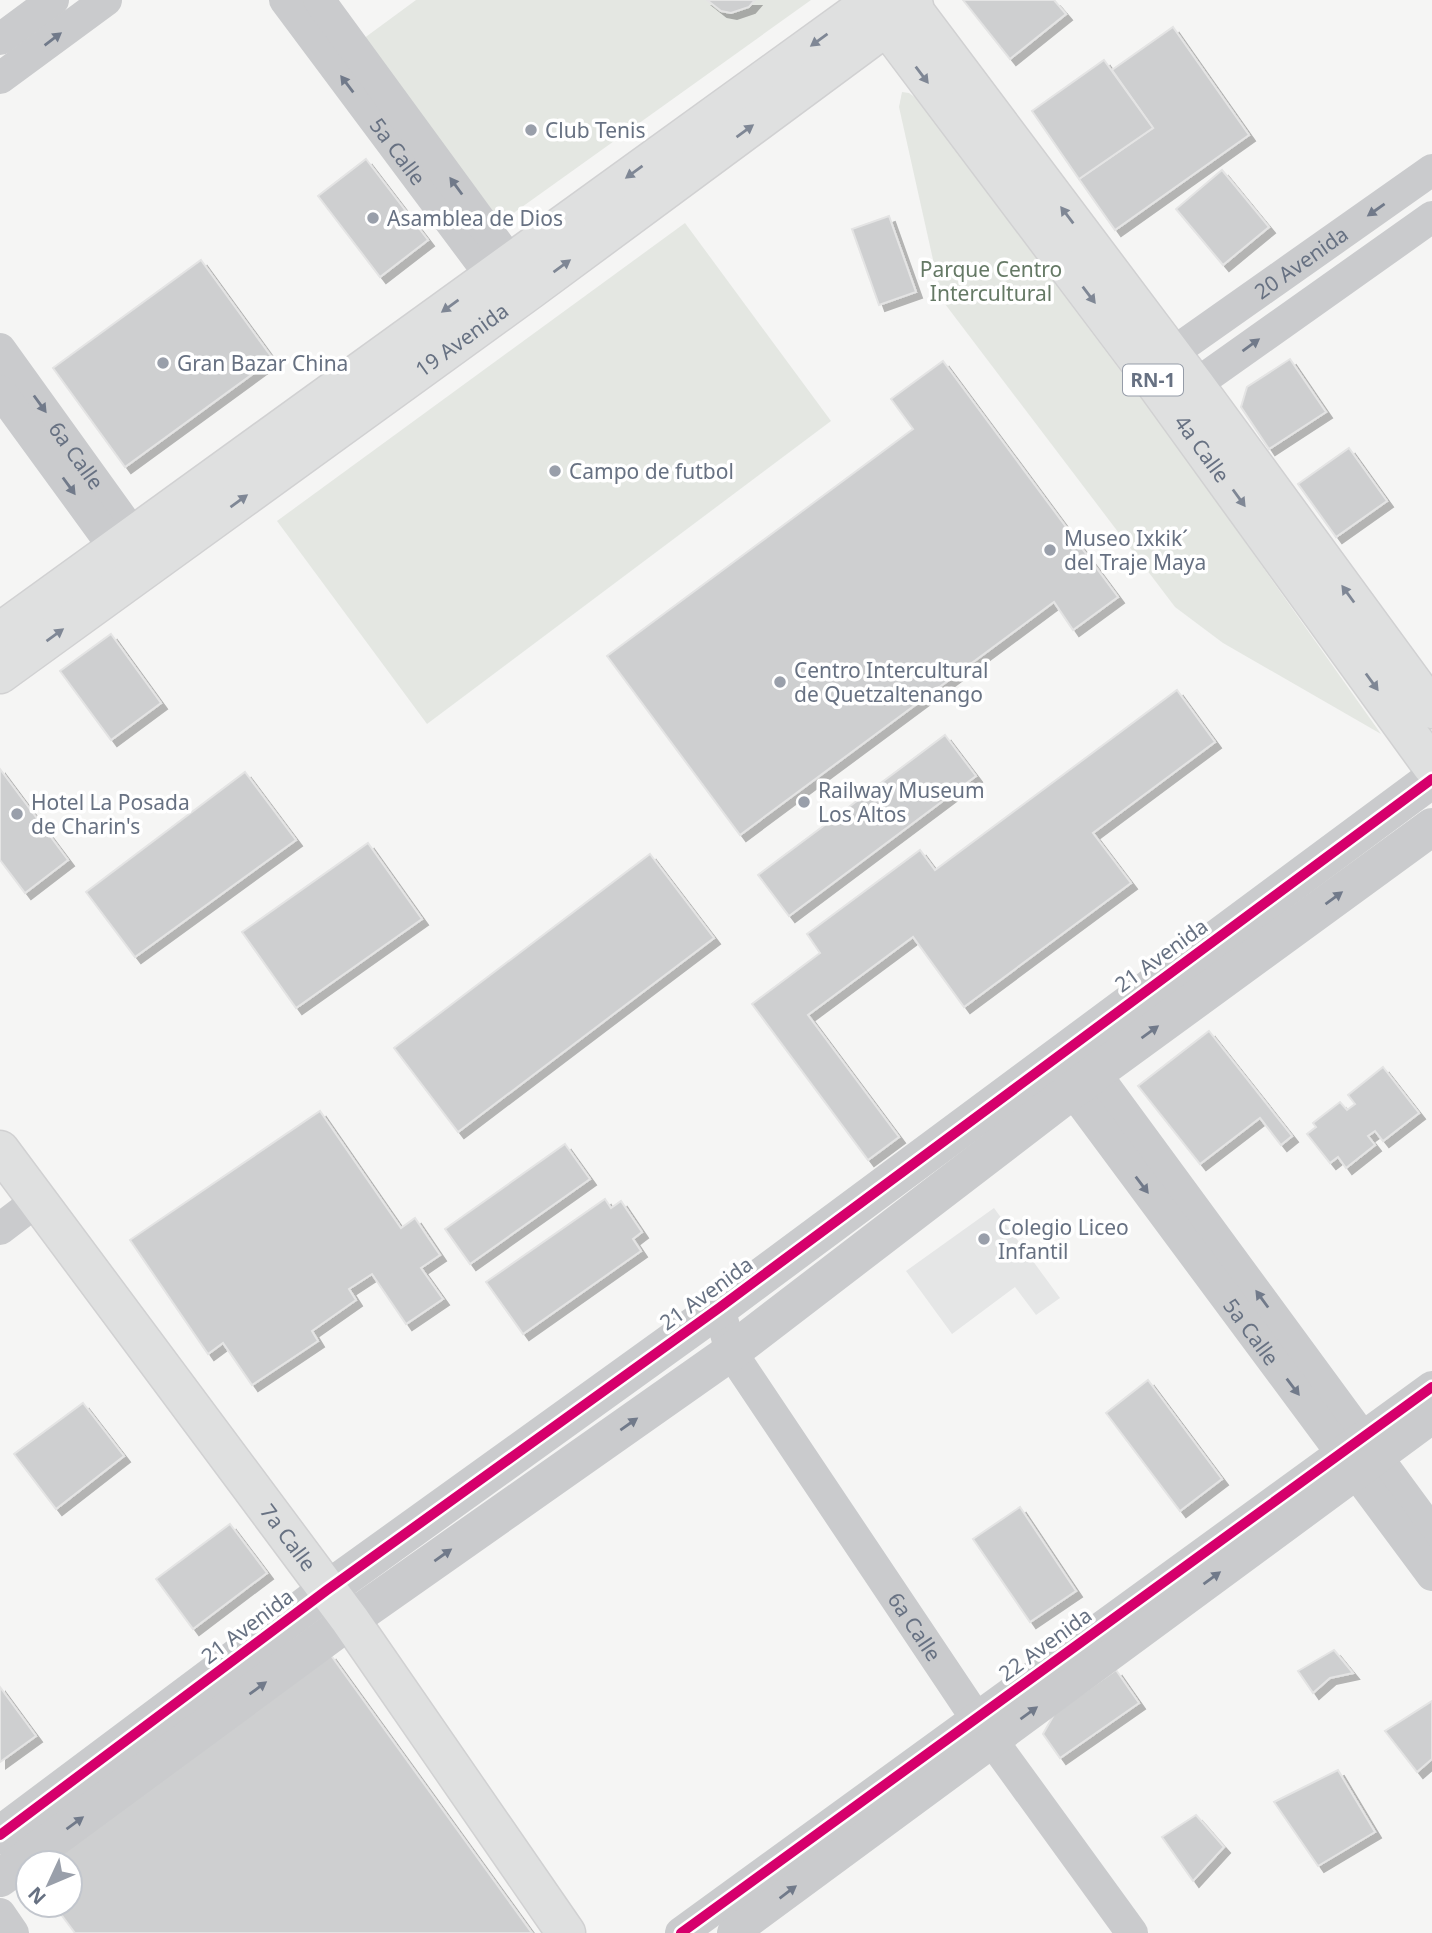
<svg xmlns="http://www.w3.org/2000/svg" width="1432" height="1933" font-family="'Noto Sans',sans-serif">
	<defs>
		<filter id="shadow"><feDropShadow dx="6" dy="6" stdDeviation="0" flood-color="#0004"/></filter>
	</defs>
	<rect width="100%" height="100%" fill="#f5f5f4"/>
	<polygon fill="#e5e6e6" points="994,1208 1060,1298 1036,1315 1015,1287 952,1334 906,1271"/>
	<g fill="#e4e7e2">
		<polygon points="416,0 811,0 501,222 363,39"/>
		<polygon points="902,92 909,93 916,98 1180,450 1381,734 1223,643 1175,607 942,300 899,107"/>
		<polygon points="685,223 831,421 427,724 277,521"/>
	</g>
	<g fill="#cecfd0" stroke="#e4e4e4" stroke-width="2" filter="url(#shadow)">
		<polygon points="707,0 755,0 749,7 731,13 721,11"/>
		<polygon points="963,0 1054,0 1066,14 1010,59"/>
		<polygon points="1173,27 1249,135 1115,230 1079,179 1153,128 1112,70"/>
		<polygon points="1104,60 1153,128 1079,179 1032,111"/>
		<polygon points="366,159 428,240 380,277 318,196"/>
		<polygon points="1222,170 1269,227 1223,265 1176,209"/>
		<polygon points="889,216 916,292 879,305 852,229"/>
		<polygon points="201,260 273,359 125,467 53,368"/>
		<polygon points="1290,359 1326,412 1269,449 1241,407 1247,387"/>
		<polygon points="943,361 1118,597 1073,630 1054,602 740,835 607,656 913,429 891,399"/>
		<polygon points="1349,448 1387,501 1336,537 1298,484"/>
		<polygon points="111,634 161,703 111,740 60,671"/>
		<polygon points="1177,690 1215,742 1093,833 1131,883 964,1007 913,937 808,1015 899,1137 868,1160 752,1004 820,953 807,934 920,850 935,870"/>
		<polygon points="945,735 976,776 789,916 758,875"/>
		<polygon points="0,769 68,860 25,893 0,860"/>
		<polygon points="245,772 296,840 135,957 86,892"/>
		<polygon points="368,843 422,919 296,1008 242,932"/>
		<polygon points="650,854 714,938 458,1132 394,1048"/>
		<polygon points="1209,1031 1292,1136 1281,1145 1260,1118 1200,1164 1138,1086"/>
		<polygon points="1383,1067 1419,1113 1383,1141 1375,1131 1368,1136 1375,1145 1346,1168 1338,1157 1330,1163 1307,1134 1316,1127 1313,1123 1340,1102 1347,1110 1355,1104 1348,1095"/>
		<polygon points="320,1111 401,1228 415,1218 440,1255 421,1268 443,1299 406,1324 372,1274 349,1289 356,1300 312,1331 318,1341 252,1385 223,1343 208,1354 130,1240"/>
		<polygon points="565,1144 590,1179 470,1264 445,1229"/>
		<polygon points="605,1199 611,1208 621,1201 642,1232 633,1239 641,1251 523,1334 486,1282"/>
		<polygon points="1148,1380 1222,1479 1180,1511 1106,1413"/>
		<polygon points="83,1403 124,1456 56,1509 14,1454"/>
		<polygon points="1020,1507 1076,1591 1030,1622 973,1539"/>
		<polygon points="230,1524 267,1573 193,1629 156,1579"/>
		<polygon points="1334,1650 1353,1673 1330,1678 1313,1693 1298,1671"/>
		<polygon points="330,1654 532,1933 75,1933 54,1905 70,1905 70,1863 40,1863"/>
		<polygon points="1116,1670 1139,1703 1060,1758 1043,1734 1055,1713"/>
		<polygon points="0,1687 36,1736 0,1762"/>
		<polygon points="1432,1701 1432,1759 1417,1772 1385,1731"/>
		<polygon points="1338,1770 1375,1832 1318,1866 1274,1802"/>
		<polygon points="1196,1815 1224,1847 1193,1881 1162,1837"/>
	</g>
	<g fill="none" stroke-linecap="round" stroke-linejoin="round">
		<g stroke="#d1d1d2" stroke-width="41">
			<g id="secondary">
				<polyline points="0,632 874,0"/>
				<path id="s6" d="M0,674L530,290L914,6"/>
				<path id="s7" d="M0,1150L350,1620L566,1933"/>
			</g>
		</g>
		<g stroke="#d1d1d2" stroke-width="41">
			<g id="primary">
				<path id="s8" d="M867,0L1147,372L1432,766"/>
				<polyline points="906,0 1195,385 1432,709"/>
			</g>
		</g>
		<g stroke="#cacbcd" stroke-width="32">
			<path id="s1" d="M285,0L506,296"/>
			<polyline points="319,0 525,282"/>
			<polyline points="0,39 53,0"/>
			<polyline points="0,78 106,0"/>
			<path id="s2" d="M0,349L148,555"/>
			<path id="s3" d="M1171,354L1432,170"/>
			<polyline points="1195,385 1432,217"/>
			<polyline points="0,391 129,568"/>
			<polyline points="1095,1073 1432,1532"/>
			<path id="s4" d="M1072,1090L1432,1575"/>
			<polyline points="0,1229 38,1200"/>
			<path id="s5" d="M719,1308L731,1352L976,1718L1132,1933"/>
			<polyline points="0,1914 13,1933"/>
			<polyline points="681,1933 1432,1387"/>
			<polyline points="733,1933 1432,1418"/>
		</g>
		<g stroke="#cacbcd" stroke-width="38">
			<polyline points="0,1835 327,1590 719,1308 1432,779"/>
			<polyline points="0,1878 350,1620 731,1352 1095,1073 1432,827"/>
		</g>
		<use href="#secondary" stroke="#dfe0e0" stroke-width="38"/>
		<use href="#primary" stroke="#dfe0e0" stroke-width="38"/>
		<g stroke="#fff" stroke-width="15">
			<g id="cycleway">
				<polyline points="0,1835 327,1590 719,1308 1432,779"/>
				<polyline points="681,1933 1432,1387"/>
			</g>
		</g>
		<use href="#cycleway" stroke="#d6006c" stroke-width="10"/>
	</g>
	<defs><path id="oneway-solid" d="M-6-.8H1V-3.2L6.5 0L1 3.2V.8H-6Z" transform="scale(1.75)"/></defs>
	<g fill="#717a8a">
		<use href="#oneway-solid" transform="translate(53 39) rotate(-37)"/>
		<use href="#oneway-solid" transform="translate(347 84) rotate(-127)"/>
		<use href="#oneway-solid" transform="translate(456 186) rotate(-126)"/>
		<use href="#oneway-solid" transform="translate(1376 210) rotate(145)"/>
		<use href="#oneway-solid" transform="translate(1251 345) rotate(-36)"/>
		<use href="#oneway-solid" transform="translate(40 404) rotate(54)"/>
		<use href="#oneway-solid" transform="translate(69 486) rotate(54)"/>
		<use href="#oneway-solid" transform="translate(1334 898) rotate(-36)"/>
		<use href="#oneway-solid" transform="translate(1150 1032) rotate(-36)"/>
		<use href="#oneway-solid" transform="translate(1142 1185) rotate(53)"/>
		<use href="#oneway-solid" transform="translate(1262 1299) rotate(-126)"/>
		<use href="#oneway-solid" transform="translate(1293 1387) rotate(53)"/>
		<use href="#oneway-solid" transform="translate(629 1424) rotate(-35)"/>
		<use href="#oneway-solid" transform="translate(443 1555) rotate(-35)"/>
		<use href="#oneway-solid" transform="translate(1212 1578) rotate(-36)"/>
		<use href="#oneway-solid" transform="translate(258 1688) rotate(-36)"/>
		<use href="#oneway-solid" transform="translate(1029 1713) rotate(-36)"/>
		<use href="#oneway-solid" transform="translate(75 1823) rotate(-36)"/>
		<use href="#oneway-solid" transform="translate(788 1892) rotate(-37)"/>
	</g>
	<g fill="#7f8795">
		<use href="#oneway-solid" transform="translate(819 40) rotate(144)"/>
		<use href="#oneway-solid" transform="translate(922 75) rotate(53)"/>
		<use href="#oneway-solid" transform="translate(745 131) rotate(-36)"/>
		<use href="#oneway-solid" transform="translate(634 172) rotate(144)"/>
		<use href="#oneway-solid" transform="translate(1067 215) rotate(-127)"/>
		<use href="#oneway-solid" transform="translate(562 266) rotate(-36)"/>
		<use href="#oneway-solid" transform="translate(1089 295) rotate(53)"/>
		<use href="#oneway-solid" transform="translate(450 306) rotate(144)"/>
		<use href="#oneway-solid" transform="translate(1239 498) rotate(54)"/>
		<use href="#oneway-solid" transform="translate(239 501) rotate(-36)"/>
		<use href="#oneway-solid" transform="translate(1348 594) rotate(-126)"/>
		<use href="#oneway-solid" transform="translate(55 635) rotate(-36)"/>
		<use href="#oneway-solid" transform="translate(1372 682) rotate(54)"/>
	</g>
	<g fill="#999faa" stroke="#fff" stroke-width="2.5">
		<circle cx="531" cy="130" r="7"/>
		<circle cx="373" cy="218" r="7"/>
		<circle cx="163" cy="363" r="7"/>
		<circle cx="555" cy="471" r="7"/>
		<circle cx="1050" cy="550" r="7"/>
		<circle cx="780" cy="682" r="7"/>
		<circle cx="804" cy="802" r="7"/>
		<circle cx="17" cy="814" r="7"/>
		<circle cx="984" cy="1239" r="7"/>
	</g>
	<g text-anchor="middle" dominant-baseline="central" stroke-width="7" stroke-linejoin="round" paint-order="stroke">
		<rect fill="#fff" stroke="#959ca8" stroke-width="2" x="1123" y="364.5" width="60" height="31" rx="5"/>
		<g font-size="19" font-weight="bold" fill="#677182">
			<text x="1153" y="380">RN-1</text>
		</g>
		<g font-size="21" fill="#677182" stroke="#fff" text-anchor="start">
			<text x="545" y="130">Club Tenis</text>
			<text x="387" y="218">Asamblea de Dios</text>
			<text x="177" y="363">Gran Bazar China</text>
			<text x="569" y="471">Campo de futbol</text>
			<text x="1064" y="538">Museo Ixkik´<tspan x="1064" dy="24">del Traje Maya</tspan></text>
			<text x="794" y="670">Centro Intercultural<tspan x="794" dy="24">de Quetzaltenango</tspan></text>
			<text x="818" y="790">Railway Museum<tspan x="818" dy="24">Los Altos</tspan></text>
			<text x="31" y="802">Hotel La Posada<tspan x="31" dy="24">de Charin's</tspan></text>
			<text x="998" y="1227">Colegio Liceo<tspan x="998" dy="24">Infantil</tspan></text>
		</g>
		<g font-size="21" fill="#677182" stroke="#fff">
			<text stroke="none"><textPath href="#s1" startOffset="189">5a Calle</textPath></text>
			<text stroke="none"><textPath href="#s3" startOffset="159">20 Avenida</textPath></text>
			<text stroke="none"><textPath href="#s6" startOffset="570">19 Avenida</textPath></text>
			<text stroke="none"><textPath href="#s8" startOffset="560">4a Calle</textPath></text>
			<text stroke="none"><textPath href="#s2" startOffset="131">6a Calle</textPath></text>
			<text transform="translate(1161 955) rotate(-36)">21 Avenida</text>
			<text transform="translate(706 1293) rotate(-36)">21 Avenida</text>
			<text stroke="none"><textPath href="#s4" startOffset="301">5a Calle</textPath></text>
			<text stroke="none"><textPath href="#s7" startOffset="483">7a Calle</textPath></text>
			<text transform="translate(247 1626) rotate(-37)">21 Avenida</text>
			<text stroke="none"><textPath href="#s5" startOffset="376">6a Calle</textPath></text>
			<text transform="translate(1045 1644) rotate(-36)">22 Avenida</text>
		</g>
		<g font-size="21" fill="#657965" stroke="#fff">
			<text x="991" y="269">Parque Centro<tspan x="991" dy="24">Intercultural</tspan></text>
		</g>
	</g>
	<g transform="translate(49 1884) rotate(226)"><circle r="33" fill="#ffffff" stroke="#c2c6cd" stroke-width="2"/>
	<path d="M0-5L12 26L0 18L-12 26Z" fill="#999faa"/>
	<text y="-10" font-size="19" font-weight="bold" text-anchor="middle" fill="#677182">N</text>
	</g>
</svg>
